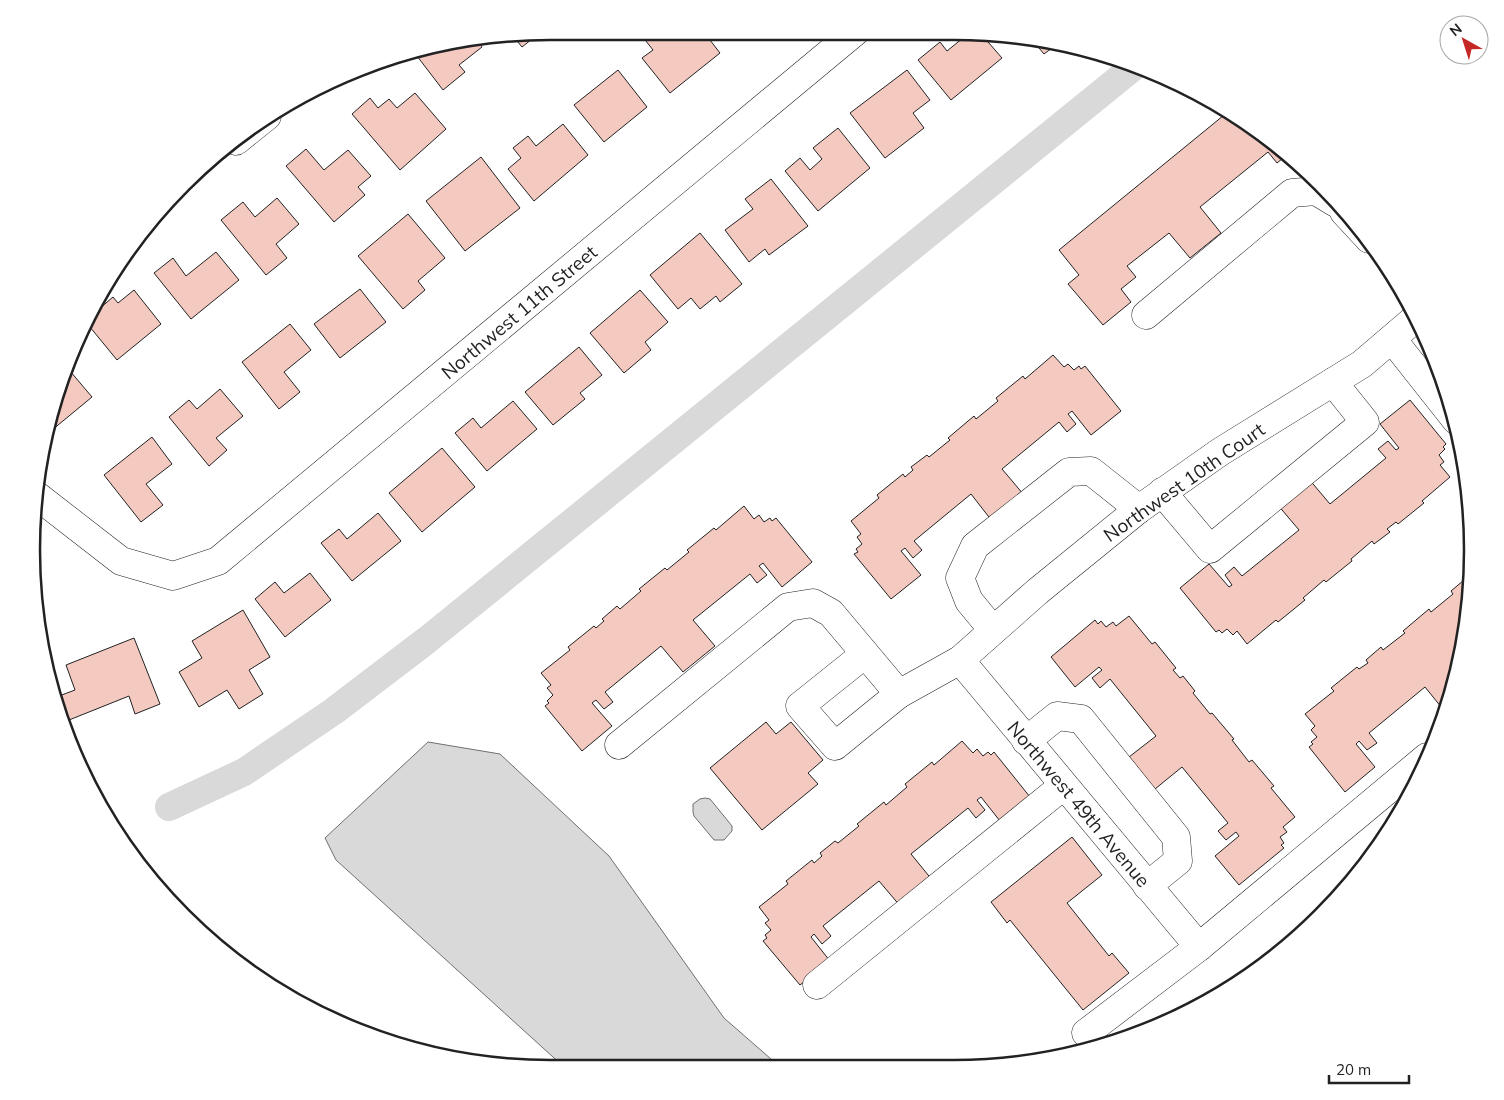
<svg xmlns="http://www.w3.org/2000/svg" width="1504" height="1100" font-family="Mulish,sans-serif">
	<rect width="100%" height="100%" fill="#fff"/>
	<g fill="#d9d9d9" stroke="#6f6f6f">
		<polygon points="428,742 500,754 609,856 724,1018 779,1066 564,1067 336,860 325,838"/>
		<polygon points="705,798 710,799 732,826 732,831 724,840 714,840 694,816 693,812 693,804 700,799"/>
	</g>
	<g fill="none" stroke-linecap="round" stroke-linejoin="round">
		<polyline stroke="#d9d9d9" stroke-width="28" points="169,807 244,772 334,711 427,640 1136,65"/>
	</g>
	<g fill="#f3c9c0" stroke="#222">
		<polygon points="647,31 703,31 720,53 670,93 642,58 653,50 642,36"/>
		<polygon points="541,32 522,47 513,36"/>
		<polygon points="969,33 982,35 1002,58 951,100 918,60 940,42 947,51"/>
		<polygon points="478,41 482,47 459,65 465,72 443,90 417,56 428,47"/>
		<polygon points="1034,42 1056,45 1044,54"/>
		<polygon points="618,70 647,107 604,142 574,105"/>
		<polygon points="907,70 930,100 913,113 924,128 885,158 850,113"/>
		<polygon points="415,93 446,129 400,170 352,114 370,98 378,108 389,99 397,108"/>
		<polygon points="1229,111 1242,119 1288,154 1277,163 1268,152 1200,207 1221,233 1190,258 1169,233 1127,266 1136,277 1121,289 1131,302 1103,325 1068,284 1079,275 1059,250"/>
		<polygon points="563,124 588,155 534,201 508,169 521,158 513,148 528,136 536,146"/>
		<polygon points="838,128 870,168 818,211 785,171 800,158 810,170 822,159 813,148"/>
		<polygon points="306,149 324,170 348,150 371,176 358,187 365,195 334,222 286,166"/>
		<polygon points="481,157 520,208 465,251 426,201"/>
		<polygon points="771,179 808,226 769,255 765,249 749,262 725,230 753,209 745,199"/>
		<polygon points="277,198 299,224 276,244 287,258 266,275 221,220 243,202 255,217"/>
		<polygon points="408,214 445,258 418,281 425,290 403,309 358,256"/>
		<polygon points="700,233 742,284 720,302 716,296 700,309 691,298 678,309 650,275"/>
		<polygon points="216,252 239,280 191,319 154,273 173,258 186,276"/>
		<polygon points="360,289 386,322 340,358 314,324"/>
		<polygon points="134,290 161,324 117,360 85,321 113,297 118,303"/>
		<polygon points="640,290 668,322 645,342 651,350 624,373 590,333"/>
		<polygon points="290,324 311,350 284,372 300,392 279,409 242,362"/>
		<polygon points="579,347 602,375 580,393 585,399 553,425 525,392"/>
		<polygon points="1053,355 1064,367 1068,364 1074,370 1079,366 1081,369 1085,366 1121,411 1091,435 1072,411 1068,414 1076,424 1067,432 1059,422 1002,469 1024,495 992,521 971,494 914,541 922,550 913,558 905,548 901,551 921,575 891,599 854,554 858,552 856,549 862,544 857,537 861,534 851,521 879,498 877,495 903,474 905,477 913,470 911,467 927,455 929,457 950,440 948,438 974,416 976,419 998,401 996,398 1023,376 1025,379"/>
		<polygon points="70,371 92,397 46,435 49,415 64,375"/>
		<polygon points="220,389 243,416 216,438 227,450 209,466 169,417 189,400 197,409"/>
		<polygon points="1410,400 1446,444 1443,447 1445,449 1439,455 1444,462 1440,465 1450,477 1422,501 1424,503 1398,524 1396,522 1387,529 1390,532 1374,544 1372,541 1351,559 1352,561 1326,582 1324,580 1303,598 1305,600 1278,622 1276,620 1247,644 1237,631 1233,635 1227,629 1222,633 1219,630 1216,632 1180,588 1209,564 1229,587 1232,585 1225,575 1234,567 1242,576 1299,530 1277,504 1308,478 1330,504 1386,458 1378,449 1388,441 1396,450 1399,448 1380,424"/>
		<polygon points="513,401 537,429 487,471 455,433 473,418 481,428"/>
		<polygon points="152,437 172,464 146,484 163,505 141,522 104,475"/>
		<polygon points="442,448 475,487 422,532 389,493"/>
		<polygon points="744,506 754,519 759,515 764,522 770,518 772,521 776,518 812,562 782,587 763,563 759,566 767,575 757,583 750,574 693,620 715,646 683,672 661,646 605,692 613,702 604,709 596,700 592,703 612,726 582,751 545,706 549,703 547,701 553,695 547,688 551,685 541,673 570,650 568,647 594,626 596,628 604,621 602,619 617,606 620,609 641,591 639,589 665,568 667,570 689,552 687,550 714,528 716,530"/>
		<polygon points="378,513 401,541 352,581 321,543 339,529 347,539"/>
		<polygon points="310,573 331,600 285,637 255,599 275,582 284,593"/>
		<polygon points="1470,575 1468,617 1457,661 1458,663 1446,713 1425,687 1369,733 1377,743 1367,750 1359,741 1356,744 1375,767 1345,792 1309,747 1313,744 1311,742 1317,737 1311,730 1315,726 1305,714 1334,691 1331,688 1357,667 1359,669 1368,663 1366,660 1381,647 1383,650 1405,633 1403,631 1429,609 1431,612 1453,594 1451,591"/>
		<polygon points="243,610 270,657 249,670 263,694 239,709 227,690 199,707 179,672 202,658 192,641"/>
		<polygon points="1129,616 1152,644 1155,642 1176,668 1173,670 1180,678 1183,676 1195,691 1193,693 1210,714 1212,713 1234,739 1232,740 1249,762 1252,760 1274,786 1271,788 1295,817 1283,827 1287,832 1280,837 1284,843 1281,845 1284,848 1239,885 1215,856 1239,836 1236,832 1226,840 1218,831 1228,823 1182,767 1155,789 1129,757 1156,736 1110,679 1100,688 1092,678 1102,670 1099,667 1075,687 1051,657 1095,620 1098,624 1101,621 1106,627 1113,622 1116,626"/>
		<polygon points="134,638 160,704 135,714 129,696 69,720 59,696 75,690 66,665"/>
		<polygon points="766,722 776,734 791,722 823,760 808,773 818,784 762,830 710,768"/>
		<polygon points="962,741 973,753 977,749 983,756 988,752 991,755 994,752 1030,797 1000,821 981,797 977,800 985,810 976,818 968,808 911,854 933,881 901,907 879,881 823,926 831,936 822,944 814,934 811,937 830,961 800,985 763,941 767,938 765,935 771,930 765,923 769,920 759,907 788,884 786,881 812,860 814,863 822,856 820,853 835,841 838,843 859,826 857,824 884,802 886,805 907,787 905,784 932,762 934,765"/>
		<polygon points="1072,837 1102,875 1067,903 1109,956 1112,953 1129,973 1083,1010 1010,920 1007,923 991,902"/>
	</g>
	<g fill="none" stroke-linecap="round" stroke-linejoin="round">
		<g stroke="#222" stroke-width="29">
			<g id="minor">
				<polyline points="236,141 267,116"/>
				<polyline points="1344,212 1369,239"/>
				<polyline points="1146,315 1292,193 1316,191 1336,203"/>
				<polyline points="1392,339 1456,420"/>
				<polyline points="1162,492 1210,549 1365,422 1333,382"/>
				<polyline points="36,495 121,561 173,576 218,561 856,31"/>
				<polyline points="993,630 969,601 960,578 975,546 1069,472 1091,471 1139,509"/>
				<polyline points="865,654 800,706 835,746 899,694"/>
				<polyline points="960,660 1199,947"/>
				<polyline points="1026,741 1057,716 1081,719 1176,837 1178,861 1147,886"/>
				<polyline points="619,745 788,607 813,603 831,613 899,694 960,660 1038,591 1139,509 1220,452 1362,364 1417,317"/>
				<polyline points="817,985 1063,786"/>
				<polyline points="1086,1033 1199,947 1427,757"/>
			</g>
		</g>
		<use href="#minor" stroke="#fff" stroke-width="28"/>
	</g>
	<g text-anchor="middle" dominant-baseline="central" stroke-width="4" stroke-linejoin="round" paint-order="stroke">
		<g font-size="19" fill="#222" stroke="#fff">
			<text transform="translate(519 312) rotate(-40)">Northwest 11th Street</text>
			<text transform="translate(1184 482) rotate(-35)">Northwest 10th Court</text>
			<text transform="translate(1079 804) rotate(50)">Northwest 49th Avenue</text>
		</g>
	</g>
	<path d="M0 0H1504V1100H0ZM550 40H954A510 510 0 0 1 1464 550V550A510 510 0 0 1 954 1060H550A510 510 0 0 1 40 550V550A510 510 0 0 1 550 40Z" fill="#fff" fill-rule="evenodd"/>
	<path fill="none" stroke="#222" stroke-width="2.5" d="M550 40H954A510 510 0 0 1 1464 550V550A510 510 0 0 1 954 1060H550A510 510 0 0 1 40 550V550A510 510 0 0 1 550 40Z"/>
	<g transform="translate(1464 40) rotate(321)"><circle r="24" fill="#ffffff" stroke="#a7a7a7"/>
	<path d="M0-4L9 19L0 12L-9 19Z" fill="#c62828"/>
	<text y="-8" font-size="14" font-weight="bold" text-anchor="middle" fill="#222222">N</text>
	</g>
	<path d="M1329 1075v8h80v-8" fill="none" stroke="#222222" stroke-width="2.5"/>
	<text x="1336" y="1075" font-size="15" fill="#222222" stroke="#ffffff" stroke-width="4" paint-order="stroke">20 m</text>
</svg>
